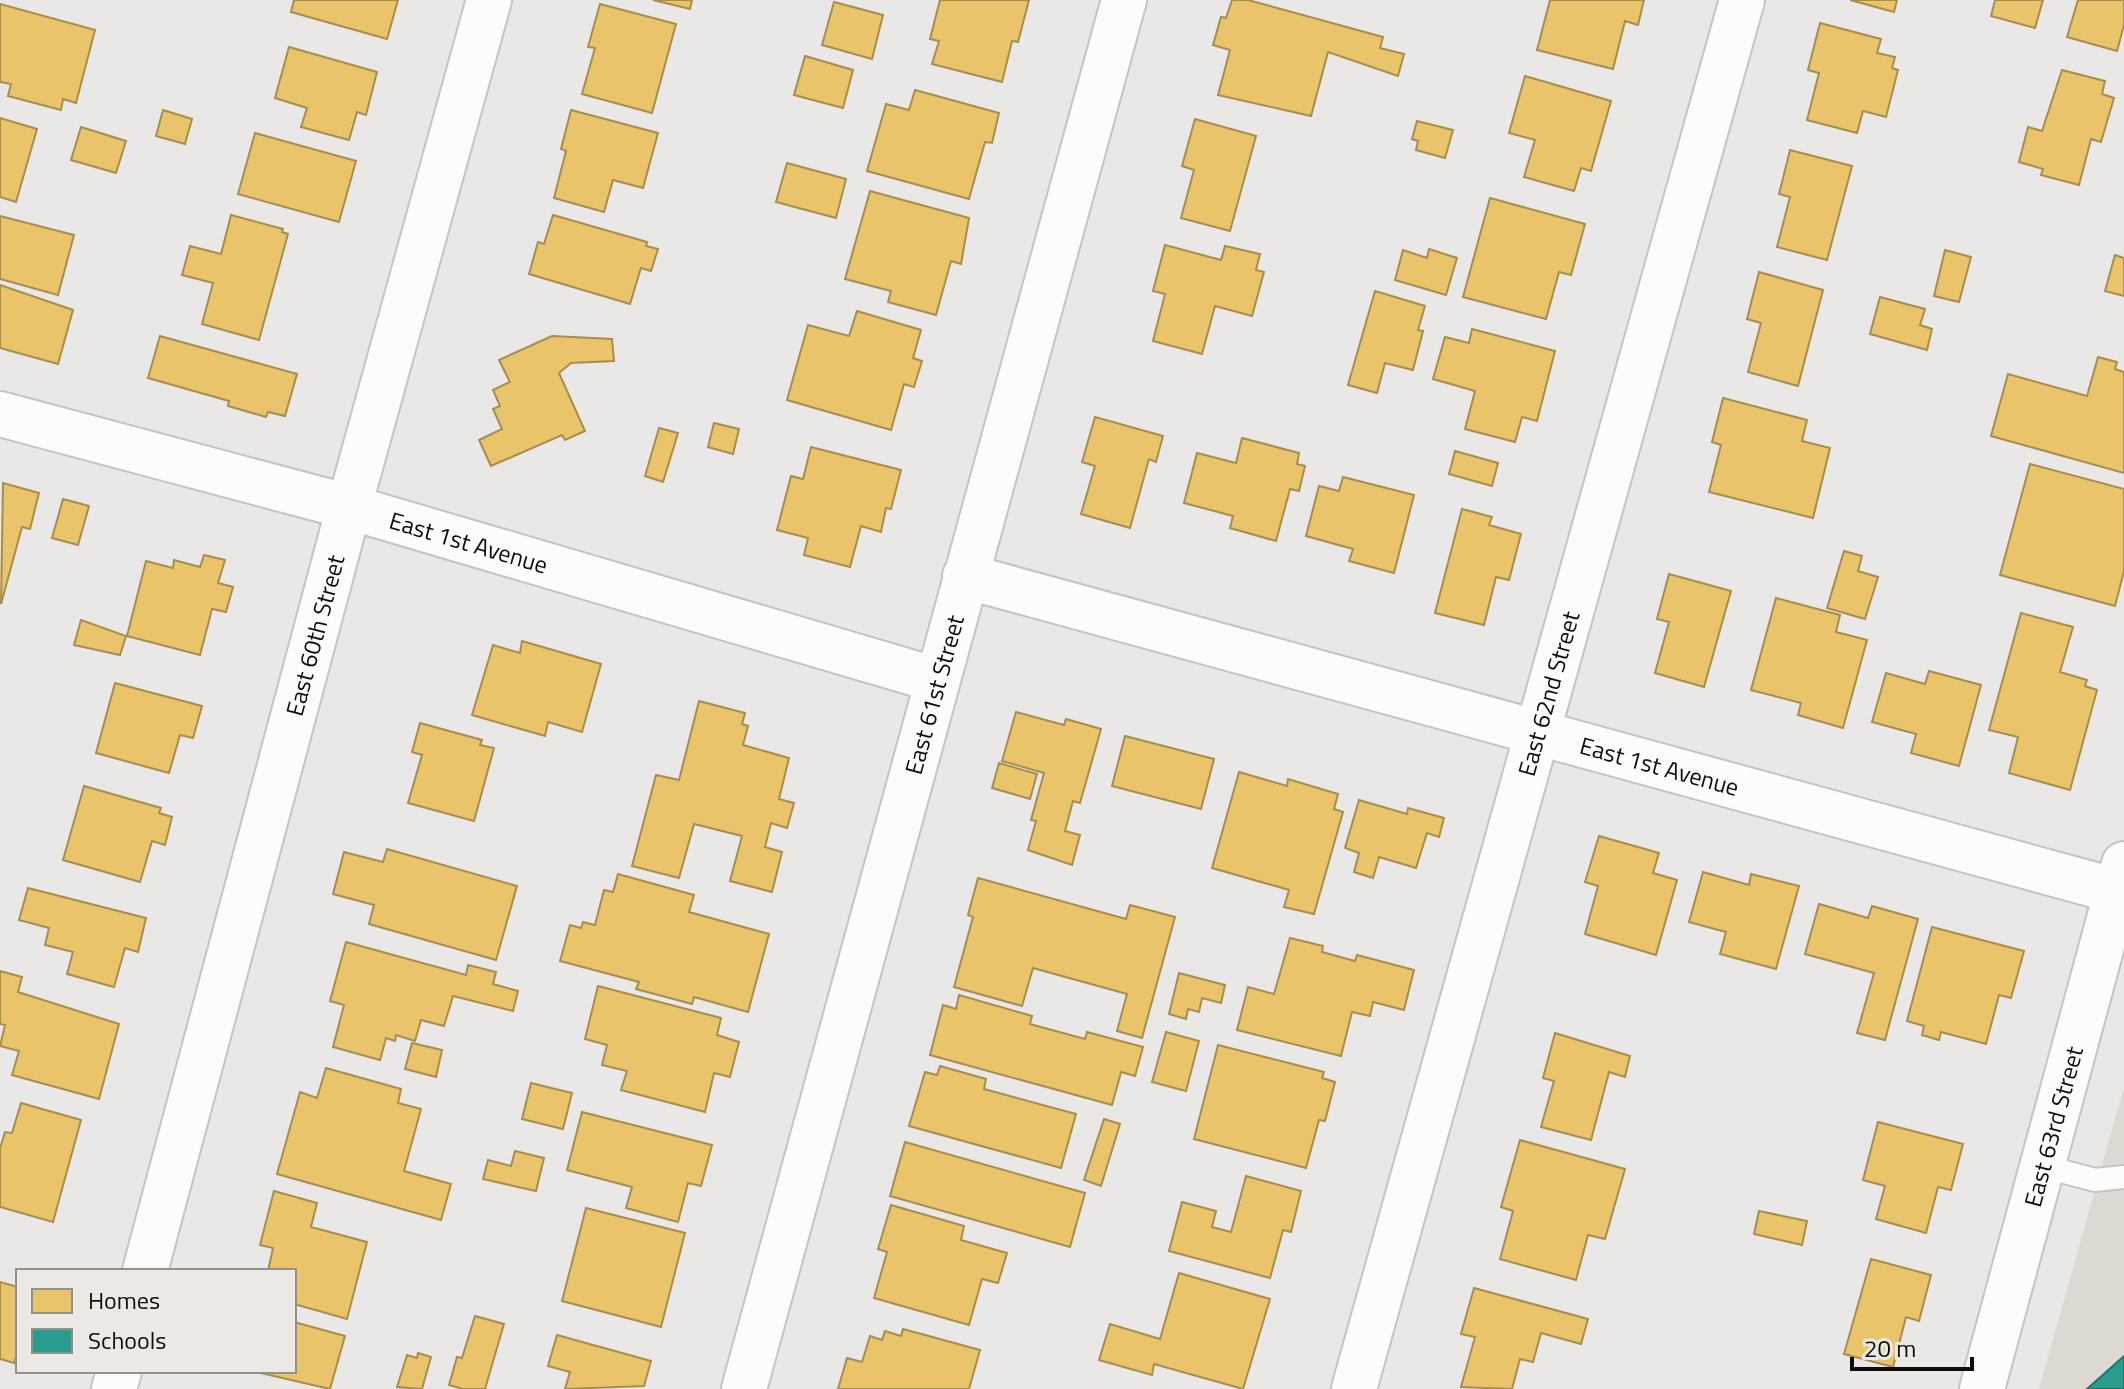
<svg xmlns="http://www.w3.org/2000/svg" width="2124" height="1389" font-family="'Titillium Web',sans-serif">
	<rect width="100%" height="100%" fill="#eae8e6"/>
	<polygon fill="#ded8d3" points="2124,1087 2124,1389 2039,1389"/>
	<g fill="#e9c46a" stroke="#a78d4e" stroke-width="2">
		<polygon points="294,0 398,0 387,39 291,12"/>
		<polygon points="653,0 692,0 690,9"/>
		<polygon points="940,0 1029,0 1018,42 1012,41 1002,82 932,64 939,41 930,39"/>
		<polygon points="1232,0 1248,0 1383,37 1380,48 1404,54 1398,76 1328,52 1311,116 1218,95 1230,50 1213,45 1221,17 1226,18"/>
		<polygon points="1550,0 1644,0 1638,25 1625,21 1613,69 1537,50"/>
		<polygon points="1850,0 1897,0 1894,12"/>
		<polygon points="1995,0 2043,0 2035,28 1991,16"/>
		<polygon points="2078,0 2124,0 2124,25 2117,51 2067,37"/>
		<polygon points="834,2 883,15 872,59 822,45"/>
		<polygon points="0,4 95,30 76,103 63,99 61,110 8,96 11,84 0,82"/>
		<polygon points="600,4 676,24 652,113 582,94 595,48 588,47"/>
		<polygon points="1820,23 1881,39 1877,53 1895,57 1892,68 1898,70 1886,117 1863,111 1857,133 1807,120 1819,73 1808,70"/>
		<polygon points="289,47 377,72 366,115 357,112 349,140 301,127 307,108 275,98"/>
		<polygon points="805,56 853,70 843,108 794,95"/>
		<polygon points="2062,70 2105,81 2102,94 2114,98 2101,142 2091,139 2079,185 2041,175 2043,169 2019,162 2028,127 2042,131"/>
		<polygon points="1525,76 1611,101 1591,171 1581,168 1574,191 1524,177 1535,140 1509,133"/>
		<polygon points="915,90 999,113 992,143 985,142 969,199 867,171 886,104 909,110"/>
		<polygon points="163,110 192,119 185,144 156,136"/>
		<polygon points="571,110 658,133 643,188 613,180 604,212 554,198 566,151 561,149"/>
		<polygon points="0,118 37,129 16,202 0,197"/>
		<polygon points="1195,119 1256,136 1230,231 1181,218 1194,170 1182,166"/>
		<polygon points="1417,121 1453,130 1445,158 1416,150 1418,141 1412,139"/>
		<polygon points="81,127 126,141 116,173 71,160"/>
		<polygon points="255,133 356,161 339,222 238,194"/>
		<polygon points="1790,150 1852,166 1827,260 1777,247 1790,197 1779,194"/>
		<polygon points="787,163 846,179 836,218 776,202"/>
		<polygon points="870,191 969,218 961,264 951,261 936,315 888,302 891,291 845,279"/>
		<polygon points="1490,198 1585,224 1571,275 1559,272 1546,319 1463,297"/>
		<polygon points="231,215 283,229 282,232 288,234 259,340 202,324 213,283 182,275 190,246 221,254"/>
		<polygon points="553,215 647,242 646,246 658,249 651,271 641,268 630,304 529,274 538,242 544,244"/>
		<polygon points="0,216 74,235 58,295 0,279"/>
		<polygon points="1165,245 1221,260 1225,246 1260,254 1256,270 1264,272 1252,316 1215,306 1202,354 1153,341 1165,294 1153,291"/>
		<polygon points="1429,249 1457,258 1446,295 1395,280 1403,250 1427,258"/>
		<polygon points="1945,250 1971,257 1959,302 1934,296"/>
		<polygon points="2115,255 2124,258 2124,296 2105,291"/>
		<polygon points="1759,272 1823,290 1798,386 1748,372 1761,323 1747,319"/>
		<polygon points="0,285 73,310 58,364 0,348"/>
		<polygon points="1375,291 1425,306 1418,330 1423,331 1413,370 1385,363 1377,393 1348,385"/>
		<polygon points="1880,297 1925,309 1920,325 1932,329 1927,350 1870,334"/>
		<polygon points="857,311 921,330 913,358 922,361 914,387 904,384 891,430 787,400 808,325 849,336"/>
		<polygon points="1472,329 1555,351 1537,421 1522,417 1515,442 1465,429 1475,391 1433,379 1445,337 1469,343"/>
		<polygon points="160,336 297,374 285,416 268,412 266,417 228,406 229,401 148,378"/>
		<polygon points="552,336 612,339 614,361 571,363 559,373 585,431 565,440 562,435 491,466 479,440 502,429 493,409 500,406 493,390 510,382 499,360"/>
		<polygon points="2098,357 2117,362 2115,369 2124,372 2124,473 1991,436 2008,374 2087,396"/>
		<polygon points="1723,398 1807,420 1802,441 1830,448 1813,518 1709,492 1721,445 1712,442"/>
		<polygon points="1095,417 1163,436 1156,462 1149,459 1130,528 1081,514 1095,466 1082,462"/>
		<polygon points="714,423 739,429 733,454 708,447"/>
		<polygon points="659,428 678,433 663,482 645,476"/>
		<polygon points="1242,438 1299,453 1297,464 1305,466 1299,491 1290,489 1276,541 1230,528 1233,516 1184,503 1197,453 1236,463"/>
		<polygon points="811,447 901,470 891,509 886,508 881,532 861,526 850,567 804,555 808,538 777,530 791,476 803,479"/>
		<polygon points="1455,451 1498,463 1492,486 1449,474"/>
		<polygon points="2030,464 2124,489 2124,571 2115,606 2000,575"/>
		<polygon points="1343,477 1414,495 1394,573 1349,561 1353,549 1306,536 1319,486 1339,491"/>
		<polygon points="3,483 39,493 30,529 22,527 1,604"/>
		<polygon points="63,499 89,506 78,545 52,538"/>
		<polygon points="1462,509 1492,517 1489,525 1521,534 1509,580 1496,577 1484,625 1435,613"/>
		<polygon points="1844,551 1862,556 1858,571 1878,577 1865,619 1827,608"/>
		<polygon points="204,555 225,560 218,583 233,587 226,612 212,609 200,655 127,636 146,561 173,568 174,560 200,567"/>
		<polygon points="1669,574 1731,591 1704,687 1655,673 1669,622 1657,619"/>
		<polygon points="1776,598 1840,615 1836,632 1867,640 1843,728 1798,715 1801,703 1751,690"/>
		<polygon points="2021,613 2073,627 2060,672 2087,680 2085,686 2097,690 2070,790 2009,773 2018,737 1989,730"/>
		<polygon points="81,620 126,636 120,655 74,645"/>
		<polygon points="522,641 601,664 582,732 548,722 545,736 472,715 493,645 520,653"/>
		<polygon points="1929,671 1981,685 1959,766 1911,753 1916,734 1872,722 1886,673 1925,684"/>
		<polygon points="115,683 202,706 193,738 180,735 169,773 96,753"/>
		<polygon points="699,701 745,713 742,724 748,726 743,745 789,758 779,799 794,803 787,828 771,823 765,847 782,852 772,892 730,881 742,836 694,824 679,878 632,866 656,775 679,780"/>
		<polygon points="1016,712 1064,725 1066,719 1101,729 1080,803 1073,801 1065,831 1080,835 1072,865 1028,850 1036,821 1031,820 1044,773 1002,761"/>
		<polygon points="420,723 482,740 480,745 494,748 474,821 408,803 422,755 412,752"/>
		<polygon points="1125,736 1214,759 1201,809 1112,786"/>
		<polygon points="999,763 1037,774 1030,799 992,788"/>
		<polygon points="1239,772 1287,786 1288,779 1338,794 1334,809 1343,812 1314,914 1284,907 1289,890 1212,868"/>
		<polygon points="84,786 161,808 159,813 172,817 165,845 152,841 140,882 63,860"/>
		<polygon points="1359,800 1407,814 1408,808 1444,818 1439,837 1427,833 1416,868 1379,857 1373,878 1354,872 1359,853 1345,848"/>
		<polygon points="1599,836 1659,853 1653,873 1677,880 1656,955 1585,934 1598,886 1585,882"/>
		<polygon points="387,849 517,886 496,960 369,924 374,905 333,894 344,852 383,862"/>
		<polygon points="1703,872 1749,885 1751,874 1799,886 1776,969 1720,954 1726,932 1689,922"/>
		<polygon points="618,874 694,895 689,912 769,934 748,1012 694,997 692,1004 636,989 639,982 560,961 570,925 581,928 583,922 595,925 604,890 613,892"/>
		<polygon points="978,878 1126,919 1130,905 1175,917 1142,1038 1117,1031 1127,994 1033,968 1022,1006 954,987 973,917 968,915"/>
		<polygon points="28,888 146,918 138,952 125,948 114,987 67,974 73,952 45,945 49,928 19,920"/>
		<polygon points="1819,904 1868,918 1872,906 1918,919 1885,1040 1857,1033 1874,973 1805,954"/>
		<polygon points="1932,927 2024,951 2011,998 1999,995 1986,1044 1941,1032 1939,1040 1922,1035 1924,1026 1907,1021"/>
		<polygon points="1290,938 1323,946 1322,952 1355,961 1357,955 1414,970 1404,1010 1373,1002 1370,1016 1352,1012 1341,1056 1237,1030 1248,987 1274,994"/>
		<polygon points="346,942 466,975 468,965 496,972 493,984 518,991 513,1011 453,996 444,1026 421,1020 415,1041 396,1035 395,1041 386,1038 380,1060 333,1047 344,1005 330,1001"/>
		<polygon points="0,971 22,977 18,992 119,1024 99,1099 12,1075 19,1051 0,1046 5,1025 0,1024"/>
		<polygon points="1179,973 1225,985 1221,1003 1202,998 1199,1012 1188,1009 1186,1019 1169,1014"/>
		<polygon points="598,986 721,1018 717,1035 739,1042 730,1077 714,1073 705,1112 621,1090 627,1071 602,1065 607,1045 585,1039"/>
		<polygon points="959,995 1032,1016 1030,1024 1085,1039 1087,1032 1143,1047 1135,1076 1121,1072 1112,1105 930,1055 943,1005 956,1009"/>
		<polygon points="1166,1032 1199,1041 1186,1091 1152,1082"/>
		<polygon points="1555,1033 1630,1056 1625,1077 1609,1072 1591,1140 1541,1127 1554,1081 1543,1078"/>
		<polygon points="412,1043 442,1050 436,1077 405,1069"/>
		<polygon points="1218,1045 1324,1072 1322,1078 1335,1082 1325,1121 1319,1120 1306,1168 1194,1139"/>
		<polygon points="940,1066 986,1079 984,1089 1076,1114 1061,1168 909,1126 925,1072 937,1075"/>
		<polygon points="326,1068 401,1089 398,1103 421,1109 404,1171 451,1184 441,1220 277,1174 300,1092 317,1098"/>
		<polygon points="531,1083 572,1093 563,1129 522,1119"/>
		<polygon points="21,1103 81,1120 53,1222 0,1207 0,1148 5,1132 12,1133"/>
		<polygon points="582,1112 712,1145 701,1186 688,1183 678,1222 626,1208 632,1187 567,1170"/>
		<polygon points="1104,1119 1120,1124 1101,1186 1084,1180"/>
		<polygon points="1878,1122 1963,1144 1951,1190 1938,1187 1926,1233 1876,1219 1885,1186 1863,1180"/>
		<polygon points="1520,1140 1625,1169 1605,1239 1588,1235 1576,1280 1500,1259 1513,1211 1501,1207"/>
		<polygon points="905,1142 1085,1193 1070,1247 890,1196"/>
		<polygon points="515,1151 544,1158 536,1191 483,1179 488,1160 511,1166"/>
		<polygon points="1246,1176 1301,1191 1291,1232 1283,1230 1270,1278 1169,1251 1182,1202 1216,1211 1212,1227 1231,1232"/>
		<polygon points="274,1191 317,1203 311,1227 367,1242 347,1319 294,1304 294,1271 268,1271 273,1248 260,1245"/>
		<polygon points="891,1205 964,1226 961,1240 1007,1253 998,1283 982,1279 969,1325 874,1298 887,1252 878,1249"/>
		<polygon points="586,1208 685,1233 661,1327 562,1301"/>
		<polygon points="1759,1211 1807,1221 1802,1245 1754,1234"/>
		<polygon points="1871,1259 1931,1275 1919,1321 1906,1317 1893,1367 1844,1354"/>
		<polygon points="1179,1273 1270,1299 1243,1389 1154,1364 1152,1375 1099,1360 1110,1324 1160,1339"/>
		<polygon points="0,1282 18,1287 18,1351 14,1363 0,1359"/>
		<polygon points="1474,1288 1588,1319 1581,1344 1541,1333 1533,1362 1520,1359 1512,1389 1461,1387 1475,1337 1461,1334"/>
		<polygon points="475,1316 504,1324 485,1389 463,1389 449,1385 457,1357 462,1358"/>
		<polygon points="294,1322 345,1336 330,1389 252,1371 294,1371"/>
		<polygon points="903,1329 980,1350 969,1389 838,1389 847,1358 862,1362 870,1336 882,1340 885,1331 901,1336"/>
		<polygon points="557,1335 651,1361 644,1386 565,1389 570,1372 548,1366"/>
		<polygon points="418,1353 431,1357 422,1389 397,1387 407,1355 417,1358"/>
	</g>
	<polygon fill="#2a9d8f" stroke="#227268" stroke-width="2" points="2124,1356 2124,1389 2087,1389"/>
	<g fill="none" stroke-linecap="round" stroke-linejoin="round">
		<g stroke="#c5c4c2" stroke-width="26">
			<polyline id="service" points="2042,1166 2095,1180 2124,1177"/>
		</g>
		<g stroke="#c5c4c2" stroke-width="48">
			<g id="minor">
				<path id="s1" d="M0,414L349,507L937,680"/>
				<path id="s2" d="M965,576L2124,893"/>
				<path id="s3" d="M145,1271L349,507L489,0"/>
				<polyline points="114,1389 119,1371"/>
				<path id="s4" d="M744,1389L1124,0"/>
				<path id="s5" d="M1354,1389L1742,0"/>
				<path id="s6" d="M1982,1389L2124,864"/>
			</g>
		</g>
		<use href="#service" stroke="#fcfcfb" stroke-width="22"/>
		<use href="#minor" stroke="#fcfcfb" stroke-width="44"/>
	</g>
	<g text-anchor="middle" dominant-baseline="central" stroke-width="8" stroke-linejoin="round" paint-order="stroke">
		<g font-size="24" fill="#0e0d0c" stroke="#ebe8e5">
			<text stroke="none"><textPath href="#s1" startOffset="486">East 1st Avenue</textPath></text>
			<text stroke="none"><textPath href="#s3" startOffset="658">East 60th Street</textPath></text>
			<text stroke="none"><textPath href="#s4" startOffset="720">East 61st Street</textPath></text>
			<text stroke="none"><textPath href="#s5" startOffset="722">East 62nd Street</textPath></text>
			<text stroke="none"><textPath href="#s2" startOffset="720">East 1st Avenue</textPath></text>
			<text stroke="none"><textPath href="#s6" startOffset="272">East 63rd Street</textPath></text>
		</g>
	</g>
	<rect x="16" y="1269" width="280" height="104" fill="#ebe8e5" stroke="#93908e" stroke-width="2"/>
	<rect x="32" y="1289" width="40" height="24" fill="#e9c46a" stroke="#93908e" stroke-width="2"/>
	<text x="88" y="1309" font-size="24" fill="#0e0d0c">Homes</text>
	<rect x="32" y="1329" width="40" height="24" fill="#2a9d8f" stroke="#93908e" stroke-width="2"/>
	<text x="88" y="1349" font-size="24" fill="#0e0d0c">Schools</text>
	<path d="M1852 1357v12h120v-12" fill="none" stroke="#0e0d0c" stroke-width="4"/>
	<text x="1864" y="1357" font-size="24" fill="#0e0d0c" stroke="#ebe8e5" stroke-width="6" paint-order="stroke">20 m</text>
</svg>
